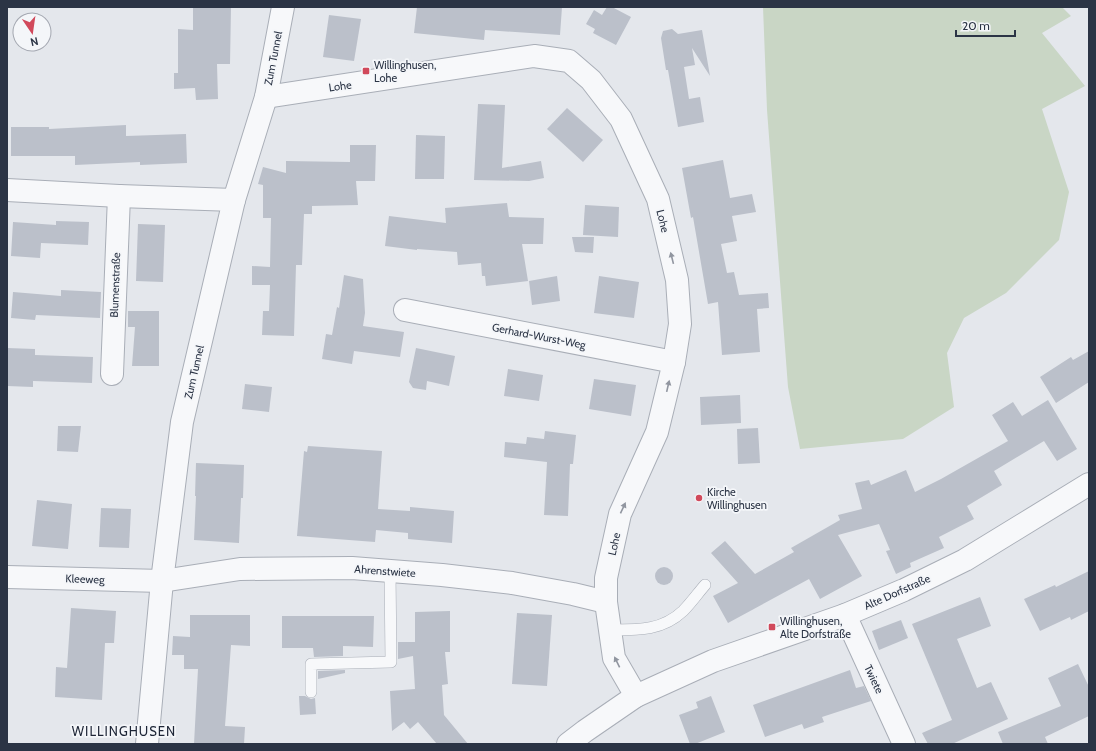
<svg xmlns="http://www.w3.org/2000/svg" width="1096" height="751" font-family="Cabin,sans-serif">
	<rect width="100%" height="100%" fill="#e4e7ec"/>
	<polygon fill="#c9d6c5" points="763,7 1062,7 1071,16 1042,33 1085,86 1042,109 1069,192 1059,240 1006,293 964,318 947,353 954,407 903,439 800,449 788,387 767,110"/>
	<g fill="#bbc0ca">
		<polygon points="193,7 231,7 230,64 217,64 218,99 196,100 195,88 174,89 174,73 178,73 178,29 193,30"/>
		<polygon points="417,7 562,7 560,35 485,30 484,40 414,33"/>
		<polygon points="607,7 612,7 631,17 616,45 593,33 595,29 586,24 594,10 602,15"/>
		<polygon points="329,15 361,19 354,61 323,57"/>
		<polygon points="672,29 678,34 702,30 710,76 692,48 695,65 684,67 689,99 700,97 704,122 678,127 668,70 666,70 661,38 663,31"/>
		<polygon points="478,104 505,105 502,168 541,161 544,178 529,181 474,180"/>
		<polygon points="567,108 603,140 583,162 547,129"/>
		<polygon points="126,125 126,136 186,134 187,163 140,165 140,162 75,165 75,156 11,156 11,127 49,127 49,129"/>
		<polygon points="416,135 445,136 444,179 415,179"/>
		<polygon points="350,145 376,145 375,181 356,181 358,205 312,206 312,214 304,214 302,265 296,265 294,336 262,335 263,311 269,311 270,285 252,285 252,266 270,267 271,218 263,218 263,185 258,184 263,167 286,173 286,161 350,162"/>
		<polygon points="723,160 730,198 752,194 756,212 732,216 737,241 721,244 727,273 734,272 739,295 768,293 769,308 757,309 760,352 722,355 718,302 708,304 693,217 691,218 682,168"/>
		<polygon points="507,203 509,217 544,218 543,244 522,244 528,281 486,286 485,276 482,276 481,263 458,265 457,252 417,249 417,250 385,246 389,216 446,223 445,208"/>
		<polygon points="585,205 619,207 618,237 583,235"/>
		<polygon points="56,221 89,222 88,245 41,243 40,258 11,256 13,222 56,225"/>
		<polygon points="138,224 165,225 163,282 136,281"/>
		<polygon points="572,237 594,237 593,253 575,252"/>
		<polygon points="344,275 363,279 365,313 363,326 404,332 400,357 354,351 352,364 322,359 326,334 332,335 337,307 339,308"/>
		<polygon points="557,276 560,301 532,305 529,281"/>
		<polygon points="599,276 639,282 634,318 594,313"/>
		<polygon points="61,290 101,292 100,318 36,315 35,320 11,318 13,292 61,296"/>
		<polygon points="128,311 159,311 159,366 132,366 135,327 128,327"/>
		<polygon points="7,348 35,349 35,355 93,357 92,383 33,381 33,387 7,386"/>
		<polygon points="416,348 455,356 449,386 427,381 426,390 413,388 409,382"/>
		<polygon points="1089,351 1089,382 1056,403 1040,377 1071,357 1073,360"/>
		<polygon points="508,369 543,375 539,401 504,396"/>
		<polygon points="594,379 636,385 631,416 589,409"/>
		<polygon points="245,384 272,387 269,412 242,409"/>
		<polygon points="740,395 741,423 701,425 700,397"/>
		<polygon points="1048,400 1077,449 1057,461 1044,441 994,471 1002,485 967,506 974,519 939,537 944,548 910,563 911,567 896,574 886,551 890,550 879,524 838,535 862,576 820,599 809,579 728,623 713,596 738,583 711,553 725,541 755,574 794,552 791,548 840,520 838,515 862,509 855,483 869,480 871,485 906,470 915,492 941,479 1008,441 992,415 1013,402 1022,416"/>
		<polygon points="58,426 81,426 78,452 57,451"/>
		<polygon points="758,428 760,463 738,464 737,429"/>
		<polygon points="545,431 576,435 573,464 570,464 568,516 544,515 547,462 504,457 505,442 526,444 527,437 544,439"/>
		<polygon points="308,446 382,451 378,509 410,511 410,507 454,511 452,543 408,539 408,533 376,530 375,542 297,536 304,451 307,452"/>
		<polygon points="196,463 244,465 243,498 241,498 239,543 194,540 196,496 195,496"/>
		<polygon points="37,500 72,504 68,549 32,546"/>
		<polygon points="101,508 131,509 129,548 99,547"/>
		<circle cx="664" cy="576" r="9"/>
		<polygon points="1089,571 1089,611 1071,620 1070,617 1040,631 1024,599 1055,585 1056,587"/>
		<polygon points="980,597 991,626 957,639 977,688 991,682 1008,719 952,744 928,744 922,733 952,720 912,624"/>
		<polygon points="71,608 116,611 114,643 105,643 102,700 55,697 56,667 67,668"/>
		<polygon points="450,611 450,652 445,652 448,684 442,685 444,715 468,744 437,744 418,722 410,729 404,722 392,731 390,691 415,689 413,656 398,659 398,642 415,642 415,612"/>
		<polygon points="517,613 552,615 547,686 512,684"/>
		<polygon points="190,615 250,615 250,646 231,645 225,726 245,727 244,744 194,744 198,669 184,669 184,655 172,655 173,636 190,637"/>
		<polygon points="282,616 374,616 373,647 343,646 343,656 314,657 313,648 282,648"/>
		<polygon points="901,620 908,638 879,650 872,631"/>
		<polygon points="1078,664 1089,687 1089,716 1045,737 1048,744 1003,744 998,732 1061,706 1048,678"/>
		<polygon points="345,670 345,673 318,679 318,671"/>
		<polygon points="850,670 856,688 864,686 871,701 822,717 824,722 804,729 802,724 765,737 753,705"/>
		<polygon points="299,696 305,696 311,699 315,698 316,714 300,715"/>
		<polygon points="711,696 725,732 695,744 690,744 679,715 698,708 696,702"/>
	</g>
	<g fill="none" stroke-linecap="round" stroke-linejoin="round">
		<g stroke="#a9aeb7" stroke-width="12">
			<g id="service">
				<path d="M610,630C637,630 662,631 683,611C691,603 698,593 705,585"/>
				<polyline points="311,692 311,664 391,662 390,571"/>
			</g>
		</g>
		<g stroke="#a9aeb7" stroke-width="24">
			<g id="minor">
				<polyline points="266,97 534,56 569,61 591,80 621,119 658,199 677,280 680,324 674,362 657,432 620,514 606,578 606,602 614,658 636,696"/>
				<polyline points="7,190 119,196 234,200"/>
				<polyline points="405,310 674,362"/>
				<polyline points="112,374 119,196"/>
				<polyline points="7,577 162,581 240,569 352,568 442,575 512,583 573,594 606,602"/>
				<polyline points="845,615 904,744"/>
				<polyline points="147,744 162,581 182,422 234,200 266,97 283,7"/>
			</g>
		</g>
		<g stroke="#a9aeb7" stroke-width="24">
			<polyline id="tertiary" points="568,744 585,731 636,696 713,661 845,615 904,590 965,560 1089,484"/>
		</g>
		<use href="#service" stroke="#f7f8fa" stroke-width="11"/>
		<use href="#minor" stroke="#f7f8fa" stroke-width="22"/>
		<use href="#tertiary" stroke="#f7f8fa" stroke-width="22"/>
	</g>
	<defs><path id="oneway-solid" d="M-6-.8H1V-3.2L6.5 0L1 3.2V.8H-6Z"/></defs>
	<g fill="#9196a0">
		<use href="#oneway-solid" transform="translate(672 258) rotate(-104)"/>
		<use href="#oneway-solid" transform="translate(668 386) rotate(-77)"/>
		<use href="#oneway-solid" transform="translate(623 508) rotate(-65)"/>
		<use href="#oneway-solid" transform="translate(617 662) rotate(-116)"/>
	</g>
	<g fill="#d1495b" stroke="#f4f6f9" stroke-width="1.5">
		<rect x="362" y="67" width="8" height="8" rx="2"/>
		<circle cx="699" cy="498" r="4"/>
		<rect x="768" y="623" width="8" height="8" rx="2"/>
	</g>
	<g text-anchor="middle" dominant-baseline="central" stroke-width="3.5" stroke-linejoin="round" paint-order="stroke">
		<g font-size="11" fill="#2b3445" stroke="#f4f6f9">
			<text transform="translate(273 58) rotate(-79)">Zum Tunnel</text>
			<text transform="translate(340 86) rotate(-8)">Lohe</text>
			<text transform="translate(663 221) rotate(76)">Lohe</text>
			<text transform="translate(115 285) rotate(-88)">Blumenstraße</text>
			<text transform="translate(539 336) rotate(11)">Gerhard-Wurst-Weg</text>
			<text transform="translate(194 372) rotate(-77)">Zum Tunnel</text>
			<text transform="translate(614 544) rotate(-78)">Lohe</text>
			<text transform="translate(385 571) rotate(4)">Ahrenstwiete</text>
			<text transform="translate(85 579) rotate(2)">Kleeweg</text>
			<text transform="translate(897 592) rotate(-24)">Alte Dorfstraße</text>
			<text transform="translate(874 679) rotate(65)">Twiete</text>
		</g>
		<g font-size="11" fill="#2b3445" stroke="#f4f6f9" text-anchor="start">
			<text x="374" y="65">Willinghusen,<tspan x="374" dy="13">Lohe</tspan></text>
			<text x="707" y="492">Kirche<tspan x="707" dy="13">Willinghusen</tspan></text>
			<text x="780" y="621">Willinghusen,<tspan x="780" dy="13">Alte Dorfstraße</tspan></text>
		</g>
		<g font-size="13" letter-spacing="1" fill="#1d2536" stroke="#f4f6f9">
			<text x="124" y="731">WILLINGHUSEN</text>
		</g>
	</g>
	<rect width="1096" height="751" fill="none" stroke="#2b3445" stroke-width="16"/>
	<g transform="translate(32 32) rotate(167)"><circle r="19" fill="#f4f6f9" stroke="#a4a8b1"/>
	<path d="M0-3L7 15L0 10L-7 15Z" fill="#d1495b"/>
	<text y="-6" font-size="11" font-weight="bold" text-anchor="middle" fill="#2b3445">N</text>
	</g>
	<path d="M956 30v6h59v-6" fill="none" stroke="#2b3445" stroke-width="2"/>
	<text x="962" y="30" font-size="12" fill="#2b3445" stroke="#f4f6f9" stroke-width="3" paint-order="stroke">20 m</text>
</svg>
